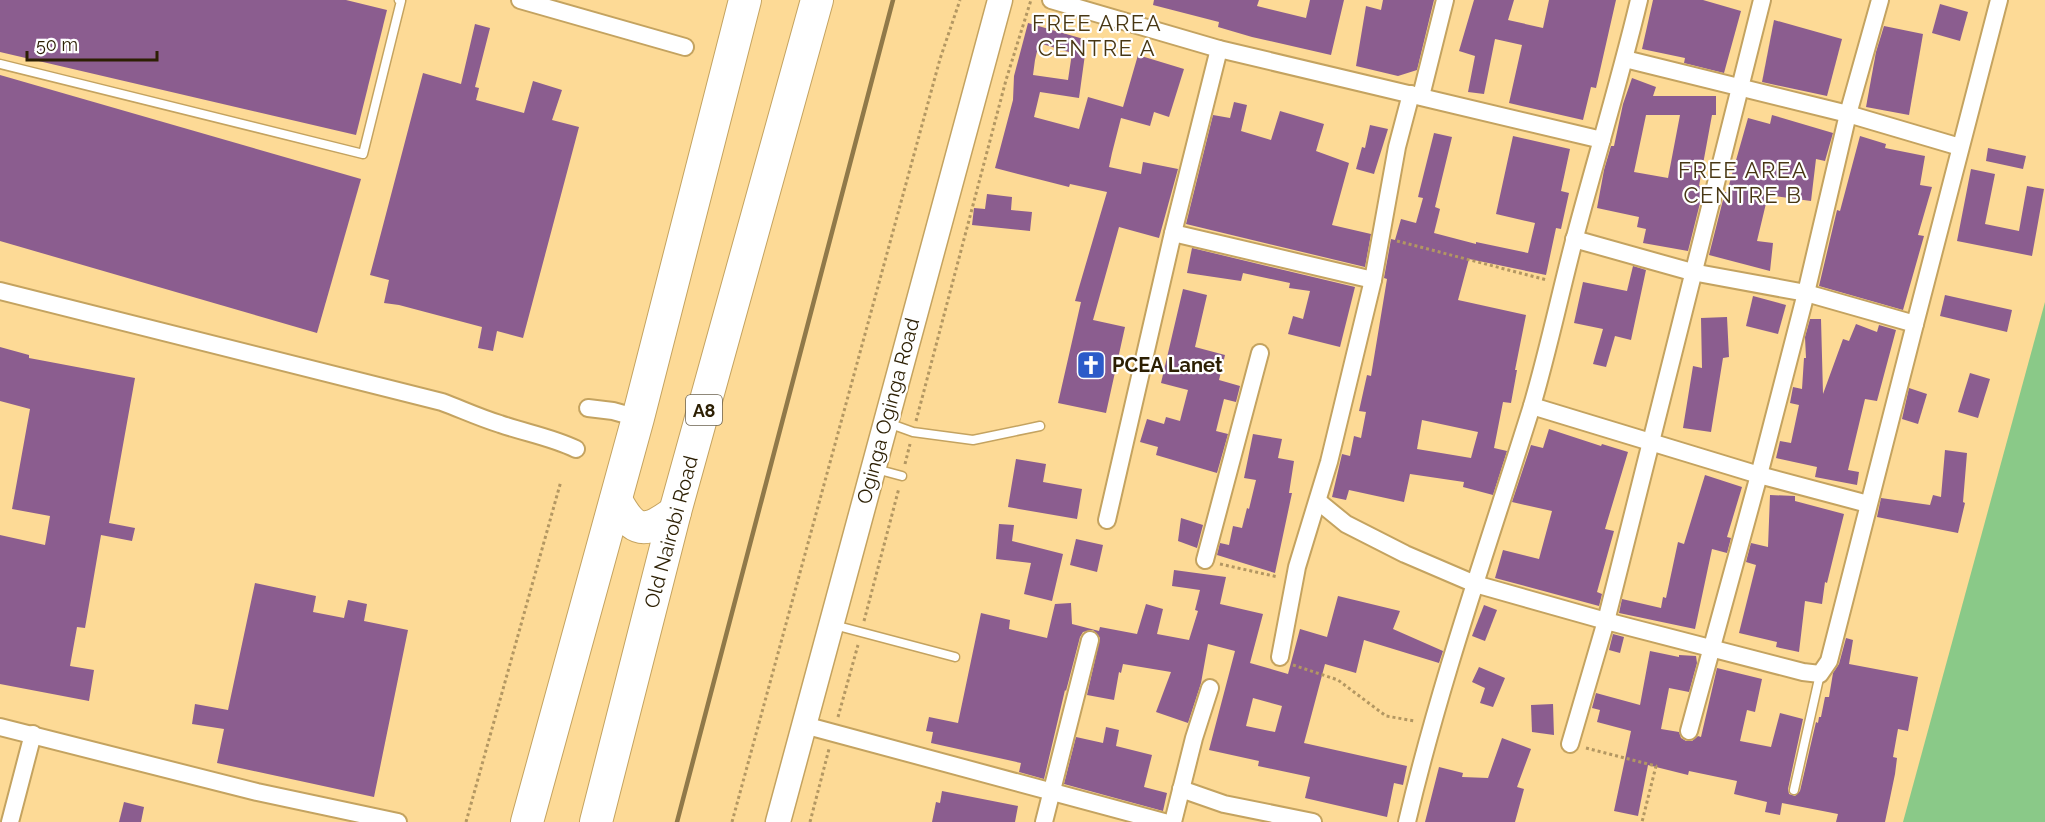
<svg xmlns="http://www.w3.org/2000/svg" width="2045" height="822" font-family="Raleway,sans-serif">
	<rect width="100%" height="100%" fill="#fdda96"/>
	<polygon fill="#8ac988" points="2045,302 2045,822 1903,822"/>
	<g fill="#8b5d8f" fill-rule="evenodd">
		<polygon points="0,0 346,0 387,10 356,135 0,52"/>
		<polygon points="1154,0 1259,0 1257,6 1306,18 1310,0 1344,0 1331,55 1252,37 1218,27 1219,22 1153,5"/>
		<polygon points="1383,0 1434,0 1417,70 1398,76 1356,66 1366,6 1381,10"/>
		<polygon points="1474,0 1514,0 1508,20 1543,28 1549,0 1616,0 1596,88 1591,87 1583,120 1509,103 1522,45 1495,39 1484,94 1468,92 1475,56 1459,51"/>
		<polygon points="1653,0 1703,0 1741,11 1724,73 1684,63 1685,58 1642,49"/>
		<polygon points="1940,4 1968,12 1960,41 1932,33"/>
		<polygon points="1774,20 1842,39 1827,96 1762,82"/>
		<path d="M1028,23L1087,40L1079,98L1040,92L1034,117L1079,129L1088,97L1123,107L1138,55L1184,69L1169,117L1154,112L1150,126L1121,118L1112,153L1109,167L1141,174L1143,162L1178,169L1159,238L1119,227L1093,320L1125,327L1106,413L1058,403L1081,302L1075,301L1107,192L1070,184L1069,187L995,168L1013,100L1014,76ZM1039,43L1072,53L1068,80L1033,75L1035,60Z"/>
		<polygon points="475,24 490,28 475,87 479,88 476,100 524,113 533,81 562,90 552,120 579,127 523,338 497,331 493,351 478,348 482,327 399,305 384,303 389,280 370,275 423,73 461,84"/>
		<polygon points="1884,26 1923,34 1909,115 1866,107 1876,52"/>
		<polygon points="0,75 361,179 317,333 0,241"/>
		<path d="M1632,78L1656,87L1653,96H1716V115H1712L1699,186L1704,187L1688,251L1643,243L1646,229L1637,227L1639,217L1597,208L1604,170L1611,146H1614L1623,104ZM1646,115H1680L1668,178L1634,172Z"/>
		<polygon points="1234,102 1247,105 1241,131 1271,140 1280,111 1324,124 1316,151 1349,163 1332,225 1371,234 1365,267 1186,224 1213,115 1230,118"/>
		<polygon points="1772,115 1833,133 1825,161 1816,159 1811,201 1768,195 1757,241 1773,243 1770,271 1709,255 1725,192 1727,192 1748,118 1770,124"/>
		<polygon points="1370,125 1388,129 1374,174 1356,169 1362,147 1365,148"/>
		<path d="M1434,133L1452,137L1435,207L1440,209L1434,233L1476,244V242L1528,253L1535,223L1496,214L1513,136L1570,149L1561,191L1569,193L1561,229L1556,228L1546,275L1469,259L1458,300L1526,315L1515,370H1517L1511,403L1503,402L1494,448L1507,451L1493,495L1463,487L1464,482L1410,474L1404,502L1349,490L1346,500L1332,497L1342,454L1350,456L1354,436L1361,438L1366,412L1359,411L1367,375L1371,376L1387,279L1384,278L1391,239L1395,240L1401,219L1416,223L1423,198L1418,197ZM1422,420L1478,432L1471,458L1417,449Z"/>
		<polygon points="1860,136 1886,144 1885,148 1925,156 1920,185 1932,187 1918,235 1924,236 1903,310 1819,286 1837,210 1840,211"/>
		<polygon points="1988,148 2026,156 2023,169 1986,161"/>
		<polygon points="1971,169 1995,174 1985,224 2019,231 2027,186 2044,189 2032,256 1957,241"/>
		<polygon points="987,194 1012,197 1011,210 1032,212 1030,231 972,225 974,208 985,209"/>
		<polygon points="1192,248 1355,287 1340,347 1288,334 1293,316 1303,319 1310,291 1289,288 1290,283 1243,273 1241,281 1187,273"/>
		<polygon points="1633,266 1646,270 1631,340 1615,336 1606,367 1593,364 1603,329 1574,323 1583,282 1627,291"/>
		<polygon points="1183,289 1207,295 1195,347 1225,355 1219,380 1240,386 1236,402 1224,399 1216,431 1228,434 1217,473 1156,455 1158,447 1140,442 1147,419 1164,424 1166,417 1180,421 1188,390 1161,383"/>
		<polygon points="1945,295 2012,310 2007,332 1940,316"/>
		<polygon points="1753,296 1786,305 1778,334 1746,326"/>
		<polygon points="1727,317 1729,357 1723,358 1711,432 1683,428 1693,366 1702,368 1701,318"/>
		<polygon points="1810,319 1821,319 1823,394 1843,339 1849,341 1856,324 1877,332 1879,325 1896,330 1877,401 1865,399 1848,470 1859,472 1857,485 1815,477 1817,467 1776,458 1780,441 1791,443 1799,405 1790,403 1793,387 1802,389 1804,358 1806,358 1805,337"/>
		<polygon points="0,347 29,355 29,358 135,378 109,523 135,528 132,541 101,535 85,628 77,627 70,666 94,670 89,701 0,684 0,535 45,545 50,516 12,509 30,409 0,401"/>
		<polygon points="1970,373 1990,379 1978,418 1958,412"/>
		<polygon points="1909,388 1927,394 1918,424 1902,419"/>
		<polygon points="1549,429 1601,446 1602,444 1628,452 1605,529 1614,531 1597,592 1602,594 1599,606 1495,578 1503,550 1539,559 1552,511 1512,502 1531,445 1543,448"/>
		<polygon points="1253,434 1282,439 1278,458 1294,461 1289,493 1292,493 1275,573 1217,555 1220,543 1229,545 1233,526 1242,528 1247,508 1249,509 1256,480 1244,478"/>
		<polygon points="1945,450 1967,453 1963,502 1965,503 1958,533 1877,517 1881,498 1930,505 1933,495 1941,497"/>
		<polygon points="1016,459 1046,464 1043,482 1082,489 1077,519 1008,507"/>
		<polygon points="1705,475 1742,487 1727,537 1731,538 1727,553 1712,549 1695,629 1619,613 1622,599 1661,608 1663,597 1666,598 1678,542 1684,544"/>
		<polygon points="1770,495 1795,496 1795,501 1844,514 1827,583 1825,582 1822,604 1805,601 1799,652 1776,647 1777,642 1739,633 1756,565 1746,562 1751,543 1768,547"/>
		<polygon points="1181,518 1203,525 1197,548 1178,541"/>
		<polygon points="999,524 1014,525 1012,541 1063,554 1052,601 1024,594 1031,563 996,559"/>
		<polygon points="1076,539 1103,545 1097,572 1070,565"/>
		<path d="M1174,570L1226,577L1220,604L1263,614L1250,663L1288,674L1300,629L1327,637L1338,596L1400,611L1393,629L1443,651L1439,663L1364,640L1356,673L1325,664L1304,743L1407,766L1403,785L1394,783L1387,817L1305,798L1310,777L1258,766L1259,761L1209,750L1235,651L1208,644L1201,683L1188,723L1156,712L1171,672L1123,664L1121,673L1119,672L1114,700L1087,695L1100,638L1093,630L1083,632L1080,637L1066,691L1065,690L1044,779L1019,772L1021,763L931,743L933,732L926,731L929,717L958,723L981,613L1010,620L1009,629L1047,638L1055,604L1071,603L1072,624L1099,631L1100,627L1137,634L1146,604L1163,609L1157,634L1189,640L1198,611L1195,610L1200,590L1172,586ZM1253,698L1282,706L1275,732L1246,726Z"/>
		<polygon points="255,583 316,596 313,612 344,618 348,600 367,604 364,621 408,630 374,797 217,763 224,729 192,724 195,704 228,710"/>
		<polygon points="1484,605 1497,610 1485,641 1472,636"/>
		<polygon points="1613,634 1624,637 1620,653 1609,650"/>
		<polygon points="1846,638 1853,640 1849,664 1918,677 1908,731 1898,729 1893,757 1897,758 1895,774 1885,822 1836,822 1838,814 1782,803 1780,815 1765,812 1767,802 1734,794 1737,781 1689,771 1688,775 1648,765 1638,816 1614,811 1631,731 1597,722 1600,710 1592,708 1596,693 1640,705 1650,651 1679,657 1679,655 1696,656 1697,663 1689,692 1669,688 1661,729 1679,732 1681,738 1686,741 1692,741 1698,736 1701,737 1717,668 1762,679 1755,712 1747,710 1740,741 1771,747 1780,713 1803,719 1788,789 1789,794 1795,796 1800,791 1816,722 1818,723 1819,717 1821,717 1825,697 1829,697 1833,673 1839,664"/>
		<polygon points="1479,667 1505,678 1493,707 1480,703 1485,688 1472,682"/>
		<polygon points="1553,704 1554,735 1532,732 1531,705"/>
		<polygon points="1106,727 1119,730 1116,746 1152,755 1144,787 1167,793 1163,811 1064,784 1076,737 1103,743"/>
		<polygon points="1502,738 1531,749 1517,787 1524,789 1515,822 1425,822 1439,767 1463,773 1462,777 1488,778"/>
		<polygon points="942,791 1018,806 1015,822 932,822 936,802 940,803"/>
		<polygon points="124,802 144,807 141,822 119,822"/>
	</g>
	<g fill="none" stroke-linecap="round" stroke-linejoin="round">
		<g stroke="#c4a360" stroke-width="11">
			<g id="lane">
				<polyline points="0,64 363,154 401,1 399,0"/>
				<polyline points="888,423 913,432 973,440 1040,426"/>
				<polyline points="876,469 902,476"/>
				<polyline points="834,625 955,657"/>
				<polyline points="1794,790 1820,674"/>
			</g>
		</g>
		<g stroke="#c4a360" stroke-width="20">
			<g id="street">
				<polyline points="520,0 685,47"/>
				<polyline points="1051,0 1219,49 1602,140"/>
				<polyline points="1625,59 1848,114 1960,147"/>
				<polyline points="1421,96 1445,0"/>
				<polyline points="1173,233 1373,280"/>
				<polyline points="1574,239 1692,272 1806,293 1915,324 1999,0"/>
				<path d="M0,291L442,402C461,409 480,418 500,424C526,433 551,437 576,449"/>
				<polyline points="1532,406 1759,475 1868,504"/>
				<polyline points="588,408 613,411 638,418"/>
				<polyline points="1319,502 1346,524 1405,554 1475,584 1606,621 1803,672 1820,674 1829,661 1915,324"/>
				<polyline points="1107,520 1173,233 1219,49"/>
				<polyline points="1205,560 1260,353"/>
				<polyline points="1280,657 1297,567 1329,462 1373,280 1397,147 1411,94"/>
				<polyline points="804,725 1164,822"/>
				<polyline points="0,727 257,792 398,822"/>
				<polyline points="1689,731 1759,475 1806,293 1848,114 1880,0"/>
				<polyline points="1570,744 1606,621 1762,0"/>
				<polyline points="1181,789 1224,804 1313,822"/>
				<polyline points="10,822 33,734"/>
				<polyline points="1044,822 1090,640"/>
				<polyline points="1173,822 1194,738 1210,688"/>
				<path d="M1407,822C1440,682 1488,546 1531,409C1548,352 1560,294 1575,237C1596,158 1620,80 1639,0"/>
			</g>
		</g>
		<g stroke="#c4a360" stroke-width="27">
			<polyline id="secondary" points="778,822 1000,0"/>
		</g>
		<g stroke="#c4a360" stroke-width="34">
			<g id="highway">
				<path d="M616,500C634,534 645,534 675,512"/>
				<polyline points="527,822 638,418 745,0"/>
				<polyline points="596,822 675,512 817,0"/>
			</g>
		</g>
		<g stroke="#b39762" stroke-width="3" stroke-dasharray="3 3" stroke-linecap="butt">
			<polyline points="1397,241 1547,280"/>
			<polyline points="916,421 1006,80 1031,0"/>
			<polyline points="905,464 910,444"/>
			<polyline points="1220,564 1278,577"/>
			<polyline points="864,621 899,488"/>
			<polyline points="1293,665 1338,680 1386,716 1415,721"/>
			<polyline points="838,717 858,645"/>
			<polyline points="1586,748 1656,766 1642,822"/>
			<polyline points="466,822 561,481"/>
			<polyline points="732,822 940,59 960,0"/>
			<polyline points="810,822 829,749"/>
		</g>
		<use href="#lane" stroke="#fff" stroke-width="8"/>
		<use href="#street" stroke="#fff" stroke-width="16"/>
		<use href="#secondary" stroke="#fff" stroke-width="24"/>
		<use href="#highway" stroke="#fff" stroke-width="32"/>
		<polyline stroke="#907949" stroke-width="4.5" points="677,822 893,0"/>
	</g>
	<defs>
		<g id="church-square" transform="scale(1.5)"><rect x="-9" y="-9" width="18" height="18" rx="4" fill="#2c5bc9" stroke="#fff"/><path d="M-1.2-6h2.4v3.5h3.3v2.4h-3.3V6h-2.4V-.1h-3.3v-2.4h3.3Z" fill="#fff"/></g>
	</defs>
	<g fill-rule="evenodd">
		<use href="#church-square" x="1091" y="365"/>
	</g>
	<g text-anchor="middle" dominant-baseline="central" stroke-width="4.5" stroke-linejoin="round" paint-order="stroke">
		<rect fill="#fff" stroke="#6b624f" stroke-width="1.5" x="686" y="395" width="36" height="30" rx="4.5"/>
		<g font-size="18" font-weight="bold" fill="#2c1f03">
			<text x="704" y="410">A8</text>
		</g>
		<g font-size="20" font-weight="bold" fill="#2c1f03" stroke="#fff" text-anchor="start">
			<text x="1112" y="365">PCEA Lanet</text>
		</g>
		<g font-size="20" fill="#2c1f03" stroke="#fff">
			<text transform="translate(888 411) rotate(-75)">Oginga Oginga Road</text>
			<text transform="translate(671 532) rotate(-75)">Old Nairobi Road</text>
		</g>
		<g font-size="22" letter-spacing="1.5" fill="#483713" stroke="#fff">
			<text x="1097" y="23">FREE AREA<tspan x="1097" dy="25">CENTRE A</tspan></text>
			<text x="1743" y="170">FREE AREA<tspan x="1743" dy="25">CENTRE B</tspan></text>
		</g>
	</g>
	<path d="M27 51v9h130v-9" fill="none" stroke="#2c1f03" stroke-width="3"/>
	<text x="36" y="51" font-size="18" fill="#2c1f03" stroke="#ffffff" stroke-width="4.5" paint-order="stroke">50 m</text>
</svg>
